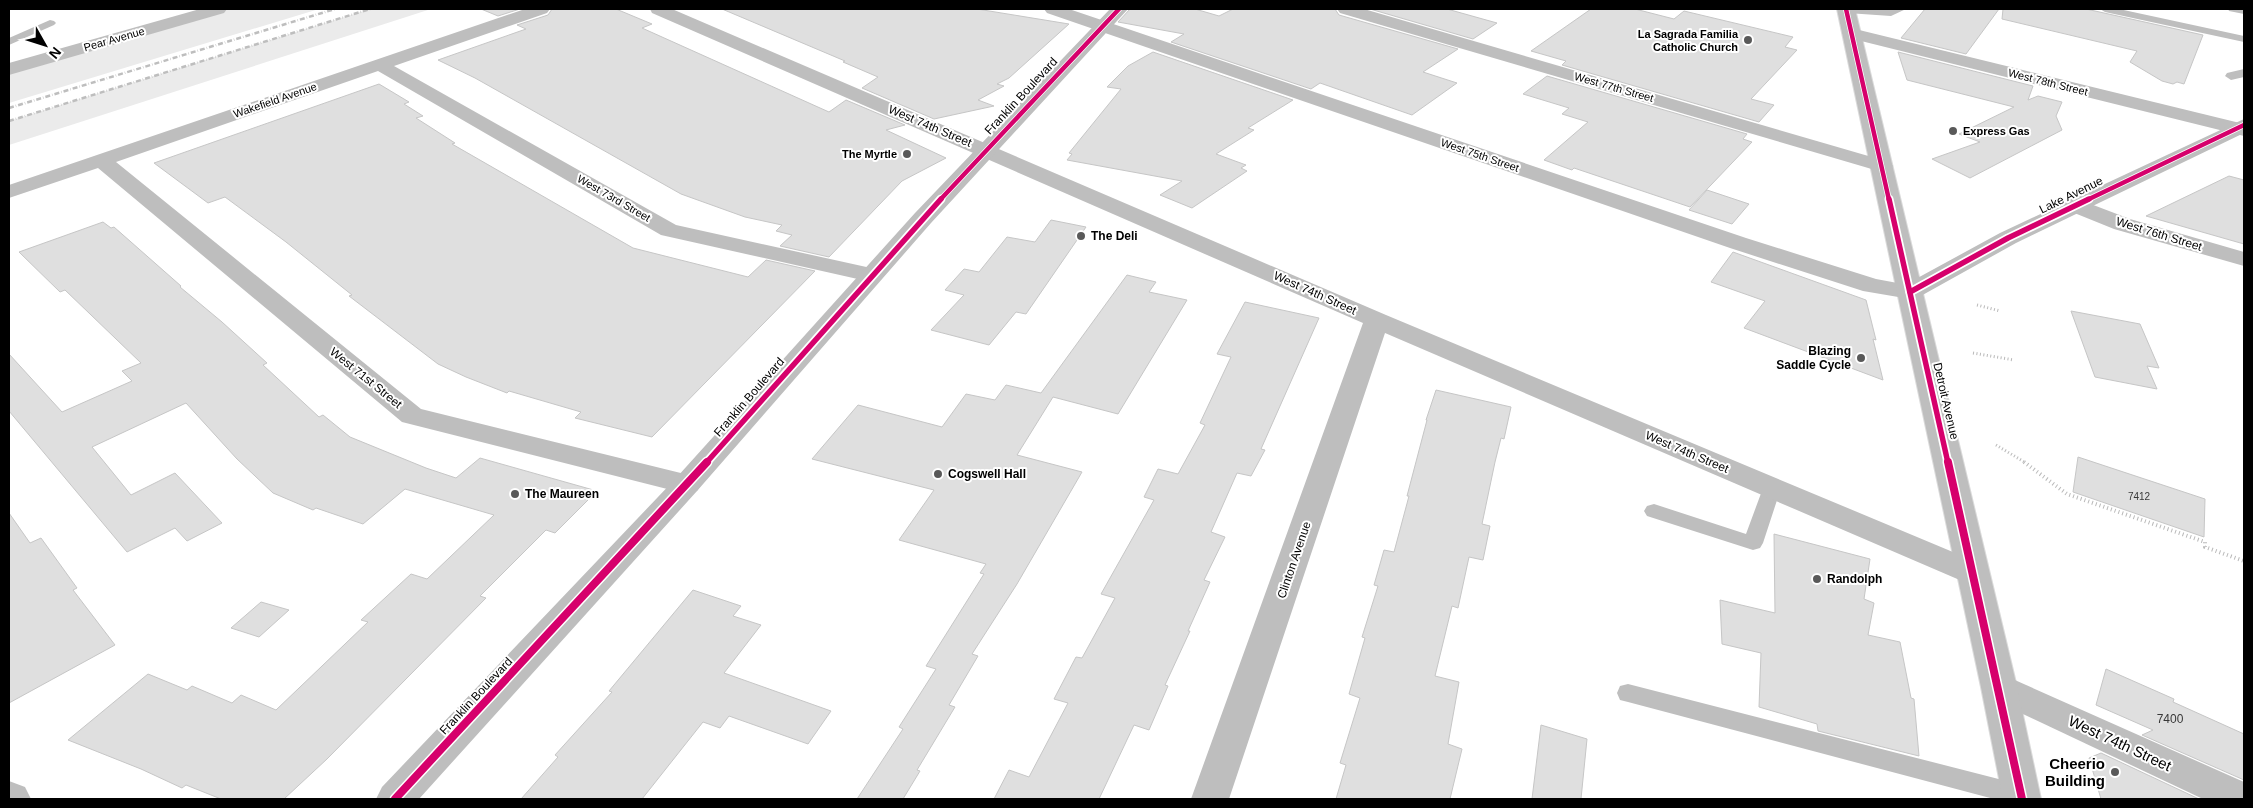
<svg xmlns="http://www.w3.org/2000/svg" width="2253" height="808" font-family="Arial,sans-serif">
	<rect width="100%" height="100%" fill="#fff"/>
	<g fill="#ebebeb">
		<polygon points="218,9 319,9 9,103 9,69"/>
		<polygon points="370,9 431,9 9,145 9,121"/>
	</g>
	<g fill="#dfdfdf" stroke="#c6c6c6">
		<polygon points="481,9 520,9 498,16"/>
		<polygon points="552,9 616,9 652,24 642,28 829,112 846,100 905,125 886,130 946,158 902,181 829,257 780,246 792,235 776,231 782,225 745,217 681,194 475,78 438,60 526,29 517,25 548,15"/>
		<polygon points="722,9 977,9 1069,24 1009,78 997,84 1004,86 978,100 994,106 934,119 862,88 878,77 843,62 845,61"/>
		<polygon points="1130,9 1195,9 1219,16 1233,9 1335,9 1339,15 1458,49 1423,72 1457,83 1412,115 1320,83 1311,89 1171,42 1184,34 1118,22"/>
		<polygon points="1370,9 1447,9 1497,23 1473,39"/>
		<polygon points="1591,9 1635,9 1674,19 1684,11 1793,37 1785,47 1797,50 1751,99 1774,105 1759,122 1562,65 1566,61 1531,51"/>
		<polygon points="1925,9 1999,9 1966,54 1901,38"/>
		<polygon points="2003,9 2086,9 2203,35 2184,84 2177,82 2173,84 2162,81 2130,62 2137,51 2002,19"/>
		<polygon points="1153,52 1293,100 1248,128 1254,130 1216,154 1246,165 1241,168 1247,171 1192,208 1160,195 1182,181 1067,160 1072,154 1069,153 1121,89 1107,87 1128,66"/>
		<polygon points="1898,52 2033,86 2028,100 2038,96 2062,102 2056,116 2062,130 1970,178 1932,159 1980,142 1959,134 2014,107 1907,80"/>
		<polygon points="1547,76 1747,134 1743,139 1752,142 1690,207 1574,168 1572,170 1544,160 1588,122 1562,114 1569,108 1523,94"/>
		<polygon points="379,84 409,102 404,104 423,116 416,118 455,143 452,144 633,248 748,277 766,260 815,271 652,437 575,418 581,412 509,391 507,393 466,377 438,364 349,296 352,295 286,242 225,197 208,203 154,163"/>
		<polygon points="2229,176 2244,180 2244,244 2146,216"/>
		<polygon points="1707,190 1749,204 1732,224 1689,210"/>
		<polygon points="1051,220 1086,227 1026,314 1016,312 989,345 931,330 964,295 945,290 964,269 979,272 1007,237 1035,242"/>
		<polygon points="103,222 111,228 114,227 181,286 180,287 222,322 267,363 263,365 319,417 323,415 350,437 426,468 456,478 480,458 597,491 555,533 546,530 480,596 486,598 327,759 284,799 221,799 186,785 182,788 141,769 68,740 148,674 187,690 192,686 232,703 241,695 276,710 368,622 361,620 411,574 427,579 494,515 405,489 363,524 316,508 313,510 273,493 237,459 186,403 92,447 131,495 175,473 222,523 187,541 175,528 127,552 9,411 9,354 62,412 132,381 122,371 141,363 65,290 60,292 19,252"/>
		<polygon points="1733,252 1866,300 1876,340 1873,339 1883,380 1744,328 1765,301 1711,282"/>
		<polygon points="1127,275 1156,282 1149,292 1187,300 1118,414 1053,397 1017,455 1082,472 1017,584 972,654 978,656 949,705 955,707 917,770 920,771 903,799 857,799 903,729 899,727 936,669 926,666 984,574 980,573 986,564 899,540 934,490 812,459 858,405 942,427 966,394 995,400 1006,385 1041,393"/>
		<polygon points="1245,302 1319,318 1261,449 1265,450 1251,476 1237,473 1211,532 1225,537 1204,580 1210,582 1188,631 1190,631 1165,685 1168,686 1149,730 1134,725 1099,799 994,799 1009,770 1029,777 1068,703 1054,699 1076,657 1082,658 1115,598 1101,594 1154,500 1144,497 1158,469 1178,474 1205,425 1200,423 1231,357 1217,354"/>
		<polygon points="2071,311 2140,324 2159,368 2147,366 2157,389 2095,377"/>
		<polygon points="1436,390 1511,407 1504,439 1501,438 1495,462 1482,524 1490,526 1483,560 1469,557 1458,608 1452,606 1435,676 1459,682 1448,744 1462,749 1450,799 1336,799 1346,765 1340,763 1360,698 1349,694 1365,638 1362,637 1378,586 1374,585 1384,550 1394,552 1409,496 1407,496 1427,420 1426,420"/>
		<polygon points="2078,457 2205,499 2204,537 2073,492"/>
		<polygon points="9,513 30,543 41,538 77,588 73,590 115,645 9,703"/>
		<polygon points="1774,534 1870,559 1864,599 1874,603 1868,635 1900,642 1911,698 1914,699 1919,756 1818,731 1817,724 1759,707 1761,653 1722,644 1720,600 1775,613"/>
		<polygon points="693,590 741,606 733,616 761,625 724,673 831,711 808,744 729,716 720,728 703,722 642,799 521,799 558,757 555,755 612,692 609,691"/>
		<polygon points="261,602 289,610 259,637 231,628"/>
		<polygon points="2106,669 2174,699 2173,702 2244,734 2244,780 2142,735 2153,730 2096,705"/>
		<polygon points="1541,725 1587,739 1581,799 1532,799"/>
		<polygon points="2101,753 2199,799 2101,799 2089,758"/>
	</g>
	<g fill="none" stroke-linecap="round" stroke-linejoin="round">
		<g stroke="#dbdbdb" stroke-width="2">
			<polygon id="primary" points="1837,9 1855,9 2017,687 2041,799 2003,799 1981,687"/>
		</g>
		<g stroke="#b9b9b9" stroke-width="3" stroke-dasharray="1 2.5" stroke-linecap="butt">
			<polyline points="1977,305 2000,311"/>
			<polyline points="1973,353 2014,360"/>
			<polyline points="1996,445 2026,463"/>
		</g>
		<polyline stroke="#b9b9b9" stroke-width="4" stroke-dasharray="1 3" stroke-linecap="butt" points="2024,462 2067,494 2205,542 2205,547 2244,561"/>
		<g fill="#bebebe" fill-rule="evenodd">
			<polygon points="1842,9 1906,9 1891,16 1847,13 1843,12"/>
			<polygon points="2100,9 2119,9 2244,36 2244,42 2105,12"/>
			<polygon points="2228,9 2244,9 2244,14 2229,11"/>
			<polygon points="50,20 54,21 56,23 54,25 9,45 9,38"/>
			<polygon points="2244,69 2244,77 2231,80 2225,76 2227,73"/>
			<polygon points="1772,481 1779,483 1781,488 1763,543 1760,548 1753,550 1647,516 1644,511 1647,506 1654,504 1746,534 1763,488 1765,483"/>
			<polygon points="1628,684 2022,785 2031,788 2034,796 2033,799 1994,799 1628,702 1620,700 1617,693 1620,686"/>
		</g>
		<g fill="#bebebe" fill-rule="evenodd">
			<polygon points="200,9 227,9 224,13 9,75 9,63"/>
			<polygon points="525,9 550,9 547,13 394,66 676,225 880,270 883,275 880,280 871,282 661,235 378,71 116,162 421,409 697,477 702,484 697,491 687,494 402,422 98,168 9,198 9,185"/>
			<polygon points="650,9 672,9 1386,315 1984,565 1989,573 1984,581 1973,585 1962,581 1385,333 1229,799 1191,799 1363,323 652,13"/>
			<polygon points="1044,9 1069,9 1746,238 1876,279 1919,287 1922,292 1919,297 1910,299 1863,291 1730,248 1047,13"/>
			<polygon points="1337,9 1364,9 1889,162 1893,166 1889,170 1882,172 1875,170 1340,13"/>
			<polygon points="1851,28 2244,124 2244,136 1845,37 1842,33 1845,29"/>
			<polygon points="2075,198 2130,219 2244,252 2244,266 2114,229 2067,210 2064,205 2067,200"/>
			<polygon points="1999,673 2244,782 2244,799 2203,799 1987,697 1981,687 1987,677"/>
			<polygon points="9,781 25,787 31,799 9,799"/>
		</g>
		<g fill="#bebebe" fill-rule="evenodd">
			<polygon points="1110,9 1128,9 931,223 697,491 419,799 376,799 382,787 677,477 915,213"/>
			<polygon points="2244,119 2244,133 2016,243 1919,297 1910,299 1901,297 1898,292 1901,287 2000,233"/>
		</g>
		<use href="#primary" fill="#bebebe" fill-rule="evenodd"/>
		<g stroke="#bebebe" stroke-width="2.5" stroke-dasharray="5 2 0.5 2" stroke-linecap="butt">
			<polyline points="9,108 335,9"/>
			<polyline points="9,121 370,9"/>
		</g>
		<g stroke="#fff" stroke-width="6">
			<g id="cycleway-far2">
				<polyline points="1846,9 1889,200"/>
				<polyline points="940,200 1119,9"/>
				<polyline points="2087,200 2244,125"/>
			</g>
		</g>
		<g stroke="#fff" stroke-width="9">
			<g id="cycleway-far1">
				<polyline points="1889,199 1948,463"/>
				<polyline points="1910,292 2008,238 2089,199"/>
				<polyline points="706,463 941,199"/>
			</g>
		</g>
		<g stroke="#fff" stroke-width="11">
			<g id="cycleway">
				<polyline points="1948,462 2022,799"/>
				<polyline points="395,799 707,462"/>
			</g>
		</g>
		<use href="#cycleway-far2" stroke="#d6006c" stroke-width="4.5"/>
		<use href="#cycleway-far1" stroke="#d6006c" stroke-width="5.5"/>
		<use href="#cycleway" stroke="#d6006c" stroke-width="8"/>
	</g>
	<g fill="#595959" stroke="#fff" stroke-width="2">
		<circle cx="1748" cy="40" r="5"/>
		<circle cx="1953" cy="131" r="5"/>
		<circle cx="907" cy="154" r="5"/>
		<circle cx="1081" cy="236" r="5"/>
		<circle cx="1861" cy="358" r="5"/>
		<circle cx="938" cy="474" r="5"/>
		<circle cx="515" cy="494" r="5"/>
		<circle cx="1817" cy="579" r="5"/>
		<circle cx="2115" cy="772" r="5"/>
	</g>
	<g text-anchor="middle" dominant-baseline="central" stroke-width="4" stroke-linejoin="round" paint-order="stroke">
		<g font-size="10" fill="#383838">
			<text x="2139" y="496">7412</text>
		</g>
		<g font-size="11" font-weight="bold" fill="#000" stroke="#fff" text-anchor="end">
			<text x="1738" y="34">La Sagrada Familia<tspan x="1738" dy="13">Catholic Church</tspan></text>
			<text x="1963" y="131" text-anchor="start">Express Gas</text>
			<text x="897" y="154">The Myrtle</text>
		</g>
		<g font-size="11" fill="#000" stroke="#fff">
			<text transform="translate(114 39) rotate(-16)">Pear Avenue</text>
			<text transform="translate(2048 82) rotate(14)">West 78th Street</text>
			<text transform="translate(1614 87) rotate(16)">West 77th Street</text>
			<text transform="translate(275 100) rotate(-19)">Wakefield Avenue</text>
			<text transform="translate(1480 155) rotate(19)">West 75th Street</text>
			<text transform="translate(614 198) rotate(30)">West 73rd Street</text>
		</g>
		<g font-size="12" fill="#000" stroke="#fff">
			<text transform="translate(1021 96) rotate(-47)">Franklin Boulevard</text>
			<text transform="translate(930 126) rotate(23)">West 74th Street</text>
			<text transform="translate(2071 195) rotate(-26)">Lake Avenue</text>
			<text transform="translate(2159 234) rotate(17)">West 76th Street</text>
			<text transform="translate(1315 293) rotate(24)">West 74th Street</text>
			<text transform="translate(366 378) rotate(39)">West 71st Street</text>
			<text transform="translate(749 397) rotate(-49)">Franklin Boulevard</text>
			<text transform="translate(1946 401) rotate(77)">Detroit Avenue</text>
			<text transform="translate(1687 452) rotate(23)">West 74th Street</text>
			<text transform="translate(1294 560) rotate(-71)">Clinton Avenue</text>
			<text transform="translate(476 696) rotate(-47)">Franklin Boulevard</text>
		</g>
		<g font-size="12" font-weight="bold" fill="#000" stroke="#fff" text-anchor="start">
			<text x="1091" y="236">The Deli</text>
			<text x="1851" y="351" text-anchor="end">Blazing<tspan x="1851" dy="14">Saddle Cycle</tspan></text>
			<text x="948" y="474">Cogswell Hall</text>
			<text x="525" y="494">The Maureen</text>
			<text x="1827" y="579">Randolph</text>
		</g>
		<g font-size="12" fill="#383838">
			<text x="2170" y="719">7400</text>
		</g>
		<g font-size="15" fill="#000" stroke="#fff">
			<text transform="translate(2120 743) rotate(25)">West 74th Street</text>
		</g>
		<g font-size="15" font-weight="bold" fill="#000" stroke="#fff" text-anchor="end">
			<text x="2105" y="763">Cheerio<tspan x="2105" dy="17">Building</tspan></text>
		</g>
	</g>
	<rect width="2253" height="808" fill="none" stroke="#000000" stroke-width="20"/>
	<g transform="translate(45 45) rotate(129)" stroke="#ffffff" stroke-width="4" paint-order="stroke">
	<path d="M0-4L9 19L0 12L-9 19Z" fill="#000000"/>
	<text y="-8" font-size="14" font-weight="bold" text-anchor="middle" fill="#000000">N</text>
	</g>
</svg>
